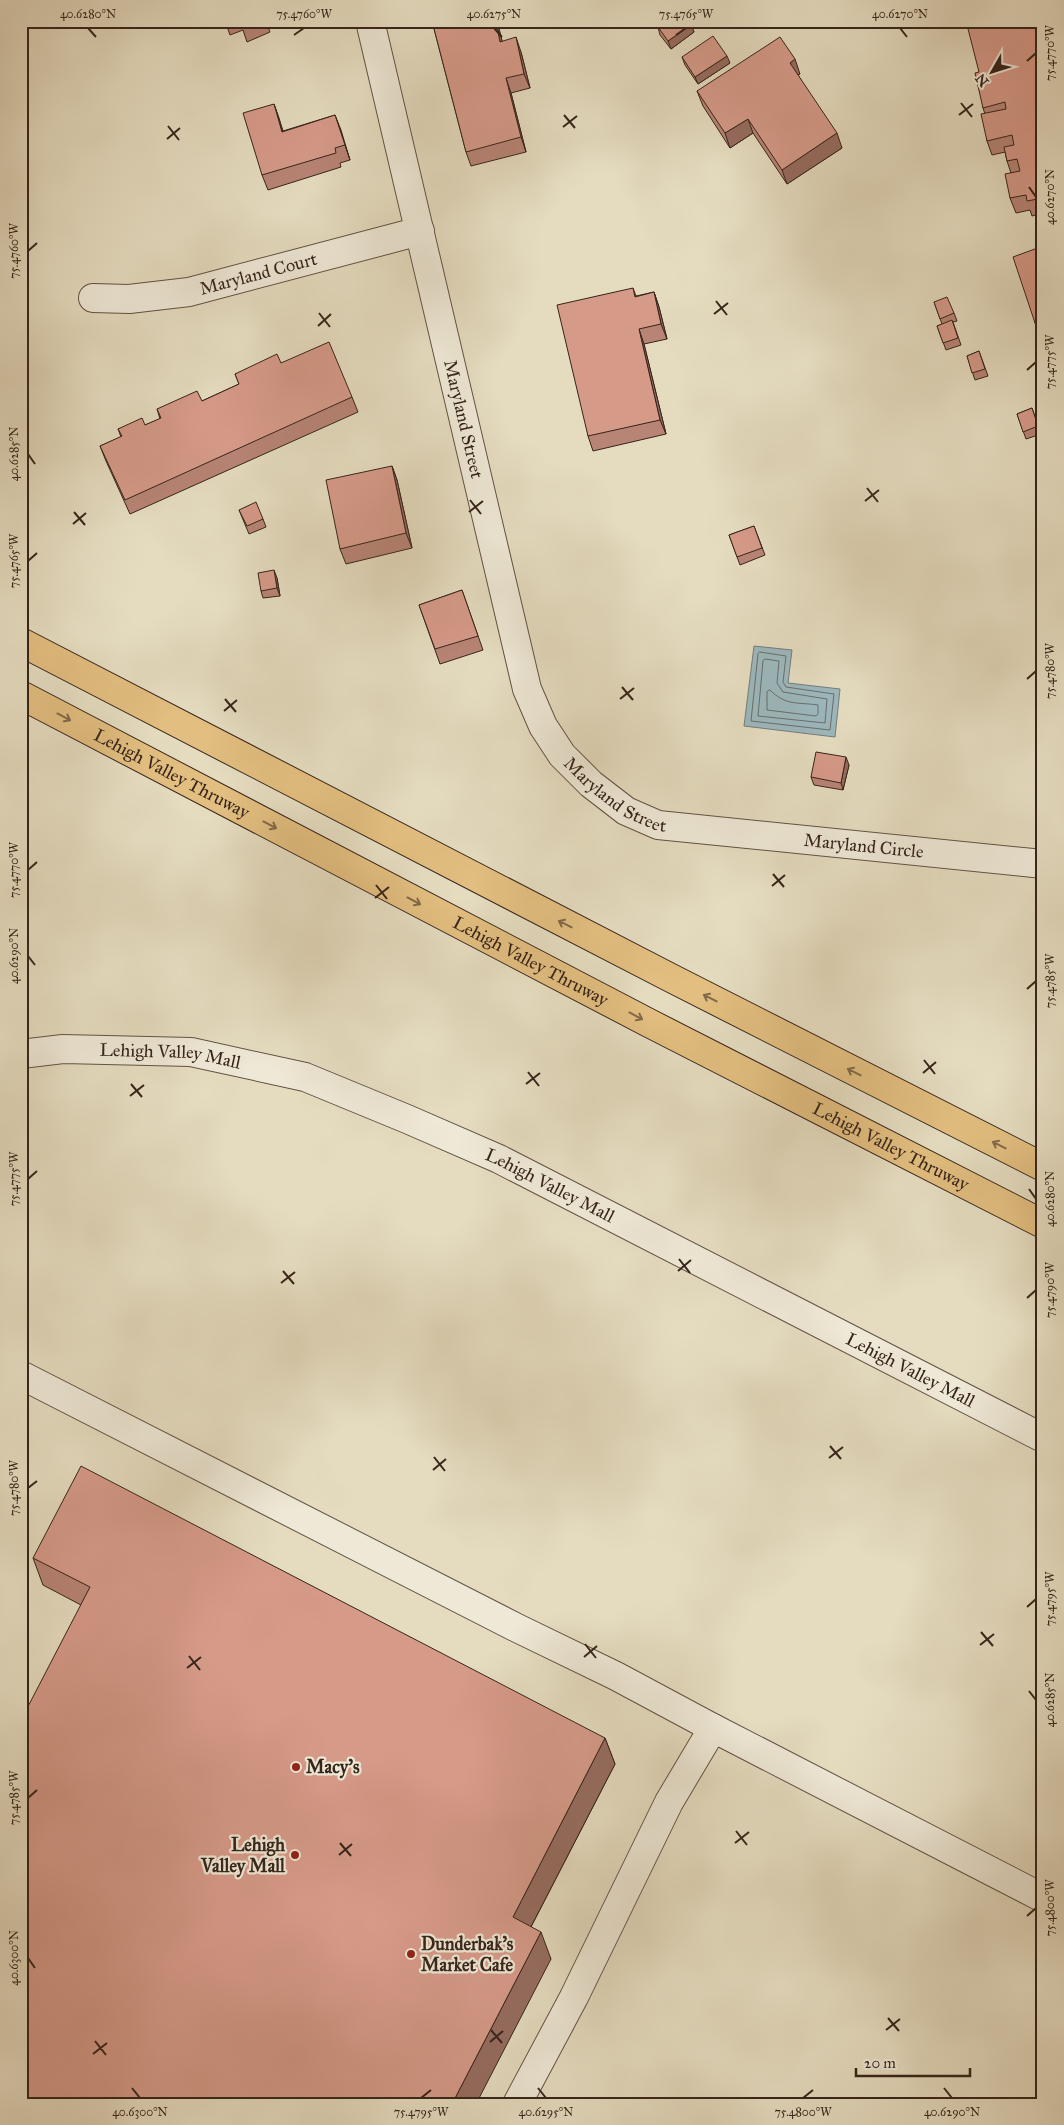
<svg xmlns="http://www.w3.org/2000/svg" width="1064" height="2125" font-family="'IM FELL Great Primer',serif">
	<rect width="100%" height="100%" fill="#e5dcc0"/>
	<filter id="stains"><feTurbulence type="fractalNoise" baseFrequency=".004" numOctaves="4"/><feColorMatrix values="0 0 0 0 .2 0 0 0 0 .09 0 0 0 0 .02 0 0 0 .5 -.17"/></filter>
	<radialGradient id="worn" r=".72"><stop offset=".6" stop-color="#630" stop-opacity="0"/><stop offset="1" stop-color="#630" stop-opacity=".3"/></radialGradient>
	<polygon fill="#9cb8be" stroke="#737d7c" points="754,646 792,650 788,683 840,689 835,737 744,726"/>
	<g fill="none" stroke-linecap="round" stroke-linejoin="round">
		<g stroke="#696e6c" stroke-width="1">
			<polygon points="760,652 786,656 783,682 786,687 834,694 830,730 751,721 758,654"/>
			<polygon points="765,659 779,661 777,683 783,692 827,699 825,723 758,716 763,661"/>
			<path d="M770,690C786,706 797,702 818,705V714L816,716L767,710V692Z"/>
		</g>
		<g stroke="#625244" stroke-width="30">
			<g id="minor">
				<path id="s1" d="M370,21L527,689L543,726L562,755L591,784L626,811L658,825L1043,864"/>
				<path id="s2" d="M93,298L129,299L189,292L420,231"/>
				<path id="s3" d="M21,1054L63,1049L191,1052L305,1077L407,1119L499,1159L1043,1438"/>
				<polyline points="21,1375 517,1628 616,1676 713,1728 1043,1898"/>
				<polyline points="517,2104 574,1997 669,1802 713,1728"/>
			</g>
		</g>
		<g stroke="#36241a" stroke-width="30">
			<g id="highway">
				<polyline points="21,642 671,978 1043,1167"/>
				<path id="s4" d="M21,695L649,1023L1043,1224"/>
			</g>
		</g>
		<use href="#minor" stroke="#eee8d6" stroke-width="28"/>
		<use href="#highway" stroke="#e2be80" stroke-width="28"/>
	</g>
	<g fill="#b88476" stroke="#36241a">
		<polygon points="225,21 266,21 270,32 247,42 243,30 230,35"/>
		<polygon points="432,21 497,21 502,41 521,52 530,88 511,93 526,152 471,166 466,152"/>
		<polygon points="1043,21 1043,213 1032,216 1030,210 1016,213 1010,198 1011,173 1007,161 1005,152 992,155 987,141 985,114 983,108 979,72"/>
		<polygon points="691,25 694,32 671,49 660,35 658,27"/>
		<polygon points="682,57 730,63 698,84 685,65"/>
		<polygon points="800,74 798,75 842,148 787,184 753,133 730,148 703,106 697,91"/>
		<polygon points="274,104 283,131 335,115 350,160 340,163 341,167 268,190 262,175"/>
		<polygon points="1043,246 1043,337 1040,337 1035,323"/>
		<polygon points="633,288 636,296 654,292 659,307 667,339 644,344 666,434 593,451 588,436"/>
		<polygon points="934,302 954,313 957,321 953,322 961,345 946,350 937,326 942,324"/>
		<polygon points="979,351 988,376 975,380 967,356"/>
		<polygon points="281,363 352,397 358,412 130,514 106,461 100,446 121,437 118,429 145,425 160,419 157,409 202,401 239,384 235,374"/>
		<polygon points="1032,408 1041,434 1026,439 1017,414"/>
		<polygon points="392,466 397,480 412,548 346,564 340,549"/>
		<polygon points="239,510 263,519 266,527 249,534"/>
		<polygon points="754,526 765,555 740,565 729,535"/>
		<polygon points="277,578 280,596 263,598 261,591"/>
		<polygon points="462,590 483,650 440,664 419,605"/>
		<polygon points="849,765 843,790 814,785 811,777"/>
		<polygon points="33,1558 605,1738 615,1764 531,1927 551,1959 81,1605 43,1585"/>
	</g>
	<g fill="#966c60" stroke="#36241a">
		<polygon points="496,21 497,21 506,56 500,42"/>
		<polygon points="691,25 694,32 671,49 668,41"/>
		<polygon points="516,37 521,52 530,88 524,74"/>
		<polygon points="727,56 730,63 698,84 695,77"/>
		<polygon points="795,59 800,74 795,77 790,63"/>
		<polygon points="506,78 511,93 526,152 521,137"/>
		<polygon points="274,104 279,118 287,146 282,132"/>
		<polygon points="335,115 341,130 350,160"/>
		<polygon points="748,119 753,133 730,148 725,133"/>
		<polygon points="837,133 842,148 787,184 782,170"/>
		<polygon points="654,292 659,307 667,339 661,324"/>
		<polygon points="639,329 644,344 666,434 660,420"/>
		<polygon points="392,466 397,480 412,548 406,533"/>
		<polygon points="274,570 277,578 280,596 277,588"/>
		<polygon points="846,757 849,765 843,790 841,783"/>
		<polygon points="605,1738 615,1764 522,1944 513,1917"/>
		<polygon points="541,1932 551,1959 476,2104 452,2104"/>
	</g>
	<g fill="#d69a89" stroke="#36241a">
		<polygon points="239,21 256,21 241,27"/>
		<polygon points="432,21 496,21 500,42 516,37 524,74 506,78 521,137 466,152"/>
		<polygon points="666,21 689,21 691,25 668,41 658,27"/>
		<polygon points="966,21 1043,21 1043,198 1027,201 1026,195 1010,198 1005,174 1020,171 1017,159 1007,161 1004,147 1014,145 1012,135 987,141 981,114 1006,109 1005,102 983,108 975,73 979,72"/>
		<polygon points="713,36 727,56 695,77 682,57"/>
		<polygon points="780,37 795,59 790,63 837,133 782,170 748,119 725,133 697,91"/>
		<polygon points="274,104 282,132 335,115 345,145 335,148 336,153 262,175 243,113"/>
		<polygon points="1043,246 1043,320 1035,323 1013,257"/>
		<polygon points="633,288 635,297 654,292 661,324 639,329 660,420 588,436 557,305"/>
		<polygon points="947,297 954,313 940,319 934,302"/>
		<polygon points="952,320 958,338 943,343 937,326"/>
		<polygon points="329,342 352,397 125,500 100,446 122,436 118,429 142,418 145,425 161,418 157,409 197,391 202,401 239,384 235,374 277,354 281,363"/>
		<polygon points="979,351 985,369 972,373 967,356"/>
		<polygon points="1032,408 1038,426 1023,432 1017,414"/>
		<polygon points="392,466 406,533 340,549 326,480"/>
		<polygon points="256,502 263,519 247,526 239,510"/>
		<polygon points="754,526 762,548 737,557 729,535"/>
		<polygon points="274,570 277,588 261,591 258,573"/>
		<polygon points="462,590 478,636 435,649 419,605"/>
		<polygon points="816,752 846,757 841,783 811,777"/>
		<polygon points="81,1466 605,1738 513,1917 541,1932 452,2104 21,2104 21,1720 90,1587 33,1558"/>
	</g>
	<defs><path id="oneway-shaft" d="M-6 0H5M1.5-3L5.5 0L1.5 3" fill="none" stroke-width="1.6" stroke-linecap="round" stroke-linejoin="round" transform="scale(1.25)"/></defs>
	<g stroke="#836948">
		<use href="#oneway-shaft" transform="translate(64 717) rotate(28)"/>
		<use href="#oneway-shaft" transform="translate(270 825) rotate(28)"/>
		<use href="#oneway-shaft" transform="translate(414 901) rotate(28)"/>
		<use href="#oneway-shaft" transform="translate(565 924) rotate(-153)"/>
		<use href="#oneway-shaft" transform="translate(710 998) rotate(-153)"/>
		<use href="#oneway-shaft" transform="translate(636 1016) rotate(28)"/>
		<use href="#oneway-shaft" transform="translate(854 1072) rotate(-153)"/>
		<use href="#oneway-shaft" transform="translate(999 1145) rotate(-153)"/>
	</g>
	<path fill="none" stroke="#36241a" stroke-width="2" d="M88,28L96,37M494,28L502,37M900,28L907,37M294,35L304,28M676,35L686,28M1027,61L1036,53M961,103L972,117M564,115L575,128M959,115L973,104M168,126L179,140M563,127L577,116M167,139L180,128M1029,187L1036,197M28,251L37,243M716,301L727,315M319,313L330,327M714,314L728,303M318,326L331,314M1027,370L1036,362M28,454L35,464M867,488L878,502M470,500L481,514M865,501L879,490M74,512L85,525M469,512L483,501M73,524L86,513M28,561L37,553M1027,679L1036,671M622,687L633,700M225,699L236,712M620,699L634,688M224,711L237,700M28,870L37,862M773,874L784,887M376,885L387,899M772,886L785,875M375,898L389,887M28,956L35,965M1027,989L1036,981M924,1060L935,1074M528,1072L539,1086M923,1073L936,1062M131,1084L142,1097M526,1084L540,1073M130,1096L144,1085M28,1179L37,1171M1029,1189L1036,1199M679,1259L690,1273M283,1271L294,1284M678,1271L691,1260M281,1283L295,1272M1027,1298L1036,1290M830,1446L841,1459M434,1457L445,1471M829,1458L843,1447M433,1470L446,1459M28,1488L37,1481M1027,1607L1036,1599M981,1632L993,1646M585,1644L596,1658M980,1645L994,1634M189,1656L200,1670M584,1657L597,1646M187,1668L201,1657M1029,1691L1036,1700M28,1798L37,1790M736,1831L747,1845M340,1843L351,1856M735,1843L749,1832M339,1855L352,1844M1027,1916L1036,1908M28,1958L35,1968M888,2018L899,2031M491,2030L502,2043M886,2030L900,2019M95,2041L106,2055M490,2042L503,2031M93,2054L107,2043M132,2088L140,2098M538,2088L546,2098M944,2088L952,2098M421,2098L431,2090M803,2098L813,2090"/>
	<g fill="#8f2418" stroke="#eee8d6" stroke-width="2">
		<circle cx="296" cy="1767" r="5"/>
		<circle cx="295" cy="1855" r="5"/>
		<circle cx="411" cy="1954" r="5"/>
	</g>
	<g text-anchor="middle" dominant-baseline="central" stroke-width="4.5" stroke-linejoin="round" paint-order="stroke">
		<g font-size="18" fill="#36241a" stroke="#eee8d6">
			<text stroke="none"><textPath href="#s2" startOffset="168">Maryland Court</textPath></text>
			<text stroke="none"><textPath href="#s1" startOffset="409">Maryland Street</textPath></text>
			<text stroke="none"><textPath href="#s4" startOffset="170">Lehigh Valley Thruway</textPath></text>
			<text stroke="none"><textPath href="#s1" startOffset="829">Maryland Street</textPath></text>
			<text stroke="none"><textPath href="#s1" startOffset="1088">Maryland Circle</textPath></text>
			<text stroke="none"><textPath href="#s4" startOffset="575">Lehigh Valley Thruway</textPath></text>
			<text stroke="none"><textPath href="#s3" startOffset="150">Lehigh Valley Mall</textPath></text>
			<text stroke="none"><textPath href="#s4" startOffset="980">Lehigh Valley Thruway</textPath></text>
			<text stroke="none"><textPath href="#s3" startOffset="555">Lehigh Valley Mall</textPath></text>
			<text stroke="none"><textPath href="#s3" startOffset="960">Lehigh Valley Mall</textPath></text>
		</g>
		<g font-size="18" font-weight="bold" fill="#36241a" stroke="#eee8d6" text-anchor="start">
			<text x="306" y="1767">Macy's</text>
			<text x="285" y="1845" text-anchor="end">Lehigh<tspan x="285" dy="21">Valley Mall</tspan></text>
			<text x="421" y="1944">Dunderbak's<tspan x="421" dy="21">Market Cafe</tspan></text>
		</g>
	</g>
	<rect width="1064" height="2125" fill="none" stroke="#e5dcc0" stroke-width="55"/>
	<g transform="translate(992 72) rotate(231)" stroke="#eee8d6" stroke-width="4" paint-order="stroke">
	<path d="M0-4L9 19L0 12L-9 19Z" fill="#36241a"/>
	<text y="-8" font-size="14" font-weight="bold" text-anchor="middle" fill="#36241a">N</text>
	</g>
	<path d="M856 2068v8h114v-8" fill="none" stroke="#36241a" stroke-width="2.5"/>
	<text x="864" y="2068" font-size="15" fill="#36241a" stroke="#eee8d6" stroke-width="4" paint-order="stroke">20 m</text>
	<rect x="28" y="28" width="1008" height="2070" fill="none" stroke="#36241a" stroke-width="2"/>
	<g font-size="12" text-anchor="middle" fill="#36241a">
		<text x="88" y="18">40.6280°N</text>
		<text x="304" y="18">75.4760°W</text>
		<text x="494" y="18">40.6275°N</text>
		<text x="686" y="18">75.4765°W</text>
		<text x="900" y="18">40.6270°N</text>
		<text transform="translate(1050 53) rotate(-90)" y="4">75.4770°W</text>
		<text transform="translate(1050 197) rotate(-90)" y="4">40.6270°N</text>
		<text transform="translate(14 251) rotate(-90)" y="4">75.4760°W</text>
		<text transform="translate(1050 362) rotate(-90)" y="4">75.4775°W</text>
		<text transform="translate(14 454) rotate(-90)" y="4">40.6285°N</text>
		<text transform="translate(14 561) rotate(-90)" y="4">75.4765°W</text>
		<text transform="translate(1050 671) rotate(-90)" y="4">75.4780°W</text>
		<text transform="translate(14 870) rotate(-90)" y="4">75.4770°W</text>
		<text transform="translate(14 956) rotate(-90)" y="4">40.6290°N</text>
		<text transform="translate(1050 981) rotate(-90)" y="4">75.4785°W</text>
		<text transform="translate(14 1179) rotate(-90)" y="4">75.4775°W</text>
		<text transform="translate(1050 1199) rotate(-90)" y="4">40.6280°N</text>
		<text transform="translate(1050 1290) rotate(-90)" y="4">75.4790°W</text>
		<text transform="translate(14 1488) rotate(-90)" y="4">75.4780°W</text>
		<text transform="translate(1050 1599) rotate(-90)" y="4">75.4795°W</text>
		<text transform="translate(1050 1700) rotate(-90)" y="4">40.6285°N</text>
		<text transform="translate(14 1798) rotate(-90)" y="4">75.4785°W</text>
		<text transform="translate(1050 1908) rotate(-90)" y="4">75.4800°W</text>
		<text transform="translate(14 1958) rotate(-90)" y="4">40.6300°N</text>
		<text x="140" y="2116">40.6300°N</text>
		<text x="421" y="2116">75.4795°W</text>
		<text x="546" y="2116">40.6295°N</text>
		<text x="803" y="2116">75.4800°W</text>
		<text x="952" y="2116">40.6290°N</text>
	</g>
	<rect width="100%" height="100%" filter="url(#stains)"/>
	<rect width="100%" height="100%" fill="url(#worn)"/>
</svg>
